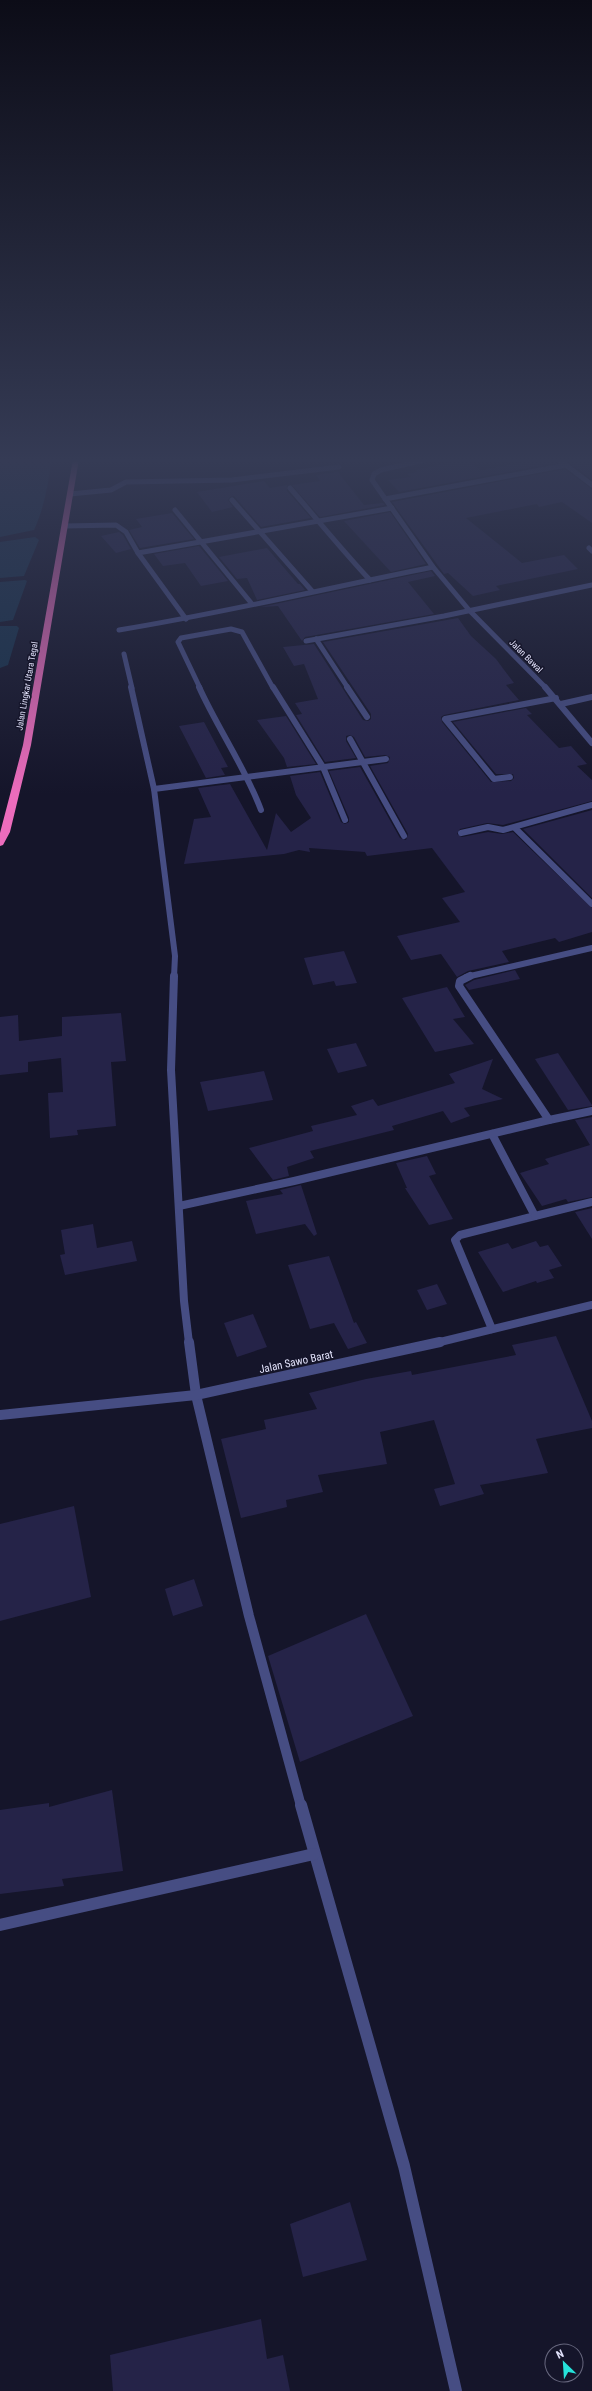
<svg xmlns="http://www.w3.org/2000/svg" width="592" height="2391" font-family="'Roboto Condensed',sans-serif">
	<rect width="100%" height="100%" fill="#15152a"/>
	<g fill="#17324c">
		<path d="M0,459H51C49,483 44,508 34,530L0,537Z"/>
		<polygon points="35,537 39,540 24,576 0,578 0,542"/>
		<polygon points="25,580 27,581 13,620 0,622 0,582"/>
		<polygon points="0,626 17,626 19,628 8,665 0,668"/>
	</g>
	<g fill="#252348">
		<polygon points="465,459 481,470 541,459 552,459 556,463 399,492 388,480 411,477 407,474 417,472 415,470"/>
		<polygon points="592,459 592,480 570,463"/>
		<polygon points="565,469 592,489 592,523 562,502 539,507 537,504 466,518 522,563 564,555 578,569 496,586 500,590 473,596 448,573 444,574 392,502"/>
		<polygon points="338,472 364,505 383,503 385,505 320,517 292,485 320,481 316,475"/>
		<polygon points="264,481 270,488 287,485 287,491 311,518 261,527 234,496 230,497 228,500 233,507 212,512 197,492"/>
		<polygon points="390,512 426,564 391,572 344,521"/>
		<polygon points="172,513 194,539 140,548 129,530 142,527 136,519"/>
		<polygon points="119,532 123,535 131,549 116,553 101,536"/>
		<polygon points="199,546 228,581 201,586 185,563 163,566 154,554"/>
		<polygon points="267,548 298,584 300,584 305,590 257,600 247,578 237,579 219,557"/>
		<polygon points="431,571 435,576 408,582 434,614 305,637 302,641 278,606 261,607"/>
		<polygon points="458,618 471,636 496,659 514,683 506,685 519,700 444,715 441,717 442,722 491,782 511,781 514,778 513,774 496,774 453,722 526,708 532,714 527,715 559,748 571,746 587,764 577,766 592,780 592,801 503,825 487,823 460,829 457,834 462,837 488,832 502,834 513,832 592,908 592,932 559,942 555,938 502,951 509,962 468,971 457,977 441,954 411,960 397,936 460,922 442,898 465,892 432,848 367,856 365,852 309,848 310,852 299,850 284,854 184,864 194,819 211,817 198,788 230,784 267,850 276,813 291,832 311,818 296,795 290,776 320,772 341,822 345,824 349,822 349,818 329,771 360,767 400,838 406,840 408,834 370,766 388,763 390,757 385,755 365,757 354,737 350,735 346,736 346,741 356,758 325,762 296,715 302,714 295,703 318,699 304,664 294,666 283,647 314,644 363,720 368,721 371,719 371,714 323,642"/>
		<polygon points="286,716 316,764 287,767 284,758 257,720"/>
		<polygon points="204,722 228,767 221,768 225,775 206,778 179,726"/>
		<polygon points="592,810 592,898 523,829"/>
		<polygon points="344,951 357,983 336,986 334,981 313,985 304,958"/>
		<polygon points="515,970 520,979 469,990 465,985 474,980"/>
		<polygon points="447,987 465,1017 453,1019 474,1044 435,1052 402,998"/>
		<polygon points="121,1013 126,1061 111,1062 116,1126 77,1130 78,1135 50,1138 48,1093 63,1092 61,1058 28,1062 28,1072 0,1075 0,1017 18,1015 19,1041 62,1036 62,1017"/>
		<polygon points="356,1043 367,1066 338,1073 327,1049"/>
		<polygon points="558,1053 592,1105 592,1106 568,1110 535,1059"/>
		<polygon points="493,1059 482,1089 503,1099 464,1108 470,1116 451,1123 443,1111 392,1126 394,1130 310,1151 314,1158 287,1167 289,1176 273,1180 249,1148 313,1131 311,1126 357,1115 351,1106 373,1099 378,1106 455,1083 449,1074"/>
		<polygon points="264,1071 273,1100 208,1111 200,1082"/>
		<polygon points="592,1117 592,1197 568,1202 566,1199 542,1206 520,1173 549,1164 545,1159 590,1145 575,1120"/>
		<polygon points="427,1156 436,1174 429,1176 453,1219 429,1225 405,1188 407,1188 396,1163"/>
		<polygon points="301,1185 317,1234 314,1236 305,1224 256,1234 246,1201 283,1194 280,1190"/>
		<polygon points="592,1208 592,1239 575,1212"/>
		<polygon points="93,1224 97,1248 132,1241 137,1261 65,1275 60,1255 65,1254 61,1230"/>
		<polygon points="536,1241 540,1247 548,1245 562,1266 549,1270 554,1278 537,1283 536,1281 503,1292 478,1252 508,1243 512,1249"/>
		<polygon points="329,1256 354,1323 356,1322 367,1343 348,1349 334,1323 310,1329 288,1265"/>
		<polygon points="437,1284 447,1304 427,1310 417,1290"/>
		<polygon points="253,1314 267,1347 237,1357 224,1323"/>
		<polygon points="556,1336 592,1421 592,1428 536,1439 548,1473 480,1485 484,1494 440,1506 434,1489 455,1484 434,1420 380,1432 387,1464 318,1475 323,1492 286,1500 287,1507 241,1518 221,1439 266,1429 264,1420 317,1409 309,1393 366,1379 411,1371 412,1375 516,1355 512,1345"/>
		<polygon points="74,1506 91,1597 0,1621 0,1524"/>
		<polygon points="194,1579 203,1606 173,1616 165,1589"/>
		<polygon points="366,1614 413,1716 300,1762 268,1656"/>
		<polygon points="112,1790 123,1871 62,1879 64,1886 0,1894 0,1810 49,1803 49,1807"/>
		<polygon points="350,2202 367,2260 303,2277 290,2224"/>
		<polygon points="261,2319 267,2359 283,2355 290,2391 113,2391 110,2355"/>
	</g>
	<g fill="none" stroke-linecap="round" stroke-linejoin="round">
		<polyline stroke="#464d83" stroke-width="5" points="70,494 111,490 126,482 232,480 339,467"/>
		<g stroke="#464d83" stroke-width="5">
			<polyline points="429,459 381,470 374,474 372,480 433,567 469,610 546,688"/>
			<polyline points="558,459 592,485"/>
			<path d="M290,488C317,519 342,550 370,580"/>
			<polyline points="385,499 567,465"/>
			<polyline points="232,500 312,591"/>
			<polyline points="175,510 252,604"/>
			<polyline points="65,526 116,525 126,532 138,553"/>
			<polyline points="589,548 592,551"/>
			<polyline points="186,619 138,553 392,508"/>
			<path d="M119,630C224,613 328,588 433,567"/>
			<polyline points="316,639 348,688"/>
			<polyline points="306,641 444,616 592,585"/>
			<polyline points="124,654 132,688"/>
			<polyline points="200,688 178,642 181,638 231,629 242,632 273,688"/>
		</g>
		<g stroke="#464d83" stroke-width="6">
			<polyline points="131,687 154,789"/>
			<path d="M199,687C218,729 245,767 261,810"/>
			<polyline points="273,687 323,767 345,820"/>
			<polyline points="347,687 367,717"/>
			<polyline points="545,687 592,743"/>
			<polyline points="561,704 592,697"/>
			<polyline points="350,739 404,836"/>
			<polyline points="510,777 494,779 445,719 556,698"/>
			<polyline points="515,828 592,904"/>
			<polyline points="461,833 488,827 503,830 592,805"/>
			<polyline points="174,977 175,956 154,789 386,759"/>
			<polyline points="466,977 592,948"/>
		</g>
		<g stroke="#464d83" stroke-width="8">
			<polyline points="174,976 171,1070 184,1301 189,1343"/>
			<polyline points="549,1120 592,1111"/>
			<polyline points="492,1134 535,1216 460,1235 455,1240 492,1329"/>
			<polyline points="179,1206 294,1181 549,1120 459,986 460,981 470,976"/>
			<polyline points="535,1216 592,1202"/>
			<polyline points="436,1343 592,1305"/>
		</g>
		<g stroke="#464d83" stroke-width="10">
			<polyline points="189,1342 196,1395 249,1616 301,1806"/>
			<polyline points="0,1415 196,1395 440,1342"/>
		</g>
		<g stroke="#464d83" stroke-width="12">
			<polyline points="301,1805 404,2166 456,2391"/>
			<polyline points="0,1925 314,1854"/>
		</g>
		<polygon fill="#ec6cbc" fill-rule="evenodd" points="73,459 79,459 31,745 10,832 3,845 0,846 0,833 23,745"/>
	</g>
	<linearGradient id="sky" x2="0" y2="1"><stop stop-color="#0c0c17"/><stop offset="0.58" stop-color="#353b55"/><stop offset="1" stop-color="#353b55" stop-opacity="0"/></linearGradient>
	<rect width="592" height="794" fill="url(#sky)"/>
	<g text-anchor="middle" dominant-baseline="central" stroke-width="3" stroke-linejoin="round" paint-order="stroke">
		<g font-size="9" fill="#e2e2fb" stroke="#15152a">
			<text transform="translate(526 656) rotate(45)">Jalan Bawal</text>
			<text transform="translate(27 686) rotate(-80)">Jalan Lingkar Utara Tegal</text>
		</g>
		<g font-size="11" fill="#e2e2fb" stroke="#15152a">
			<text transform="translate(296 1362) rotate(-12)">Jalan Sawo Barat</text>
		</g>
	</g>
	<g transform="translate(564 2363) rotate(335)"><circle r="19" fill="#15152a" stroke="#67677e"/>
	<path d="M0-3L7 15L0 10L-7 15Z" fill="#26e2da"/>
	<text y="-6" font-size="11" font-weight="bold" text-anchor="middle" fill="#e2e2fb">N</text>
	</g>
</svg>
